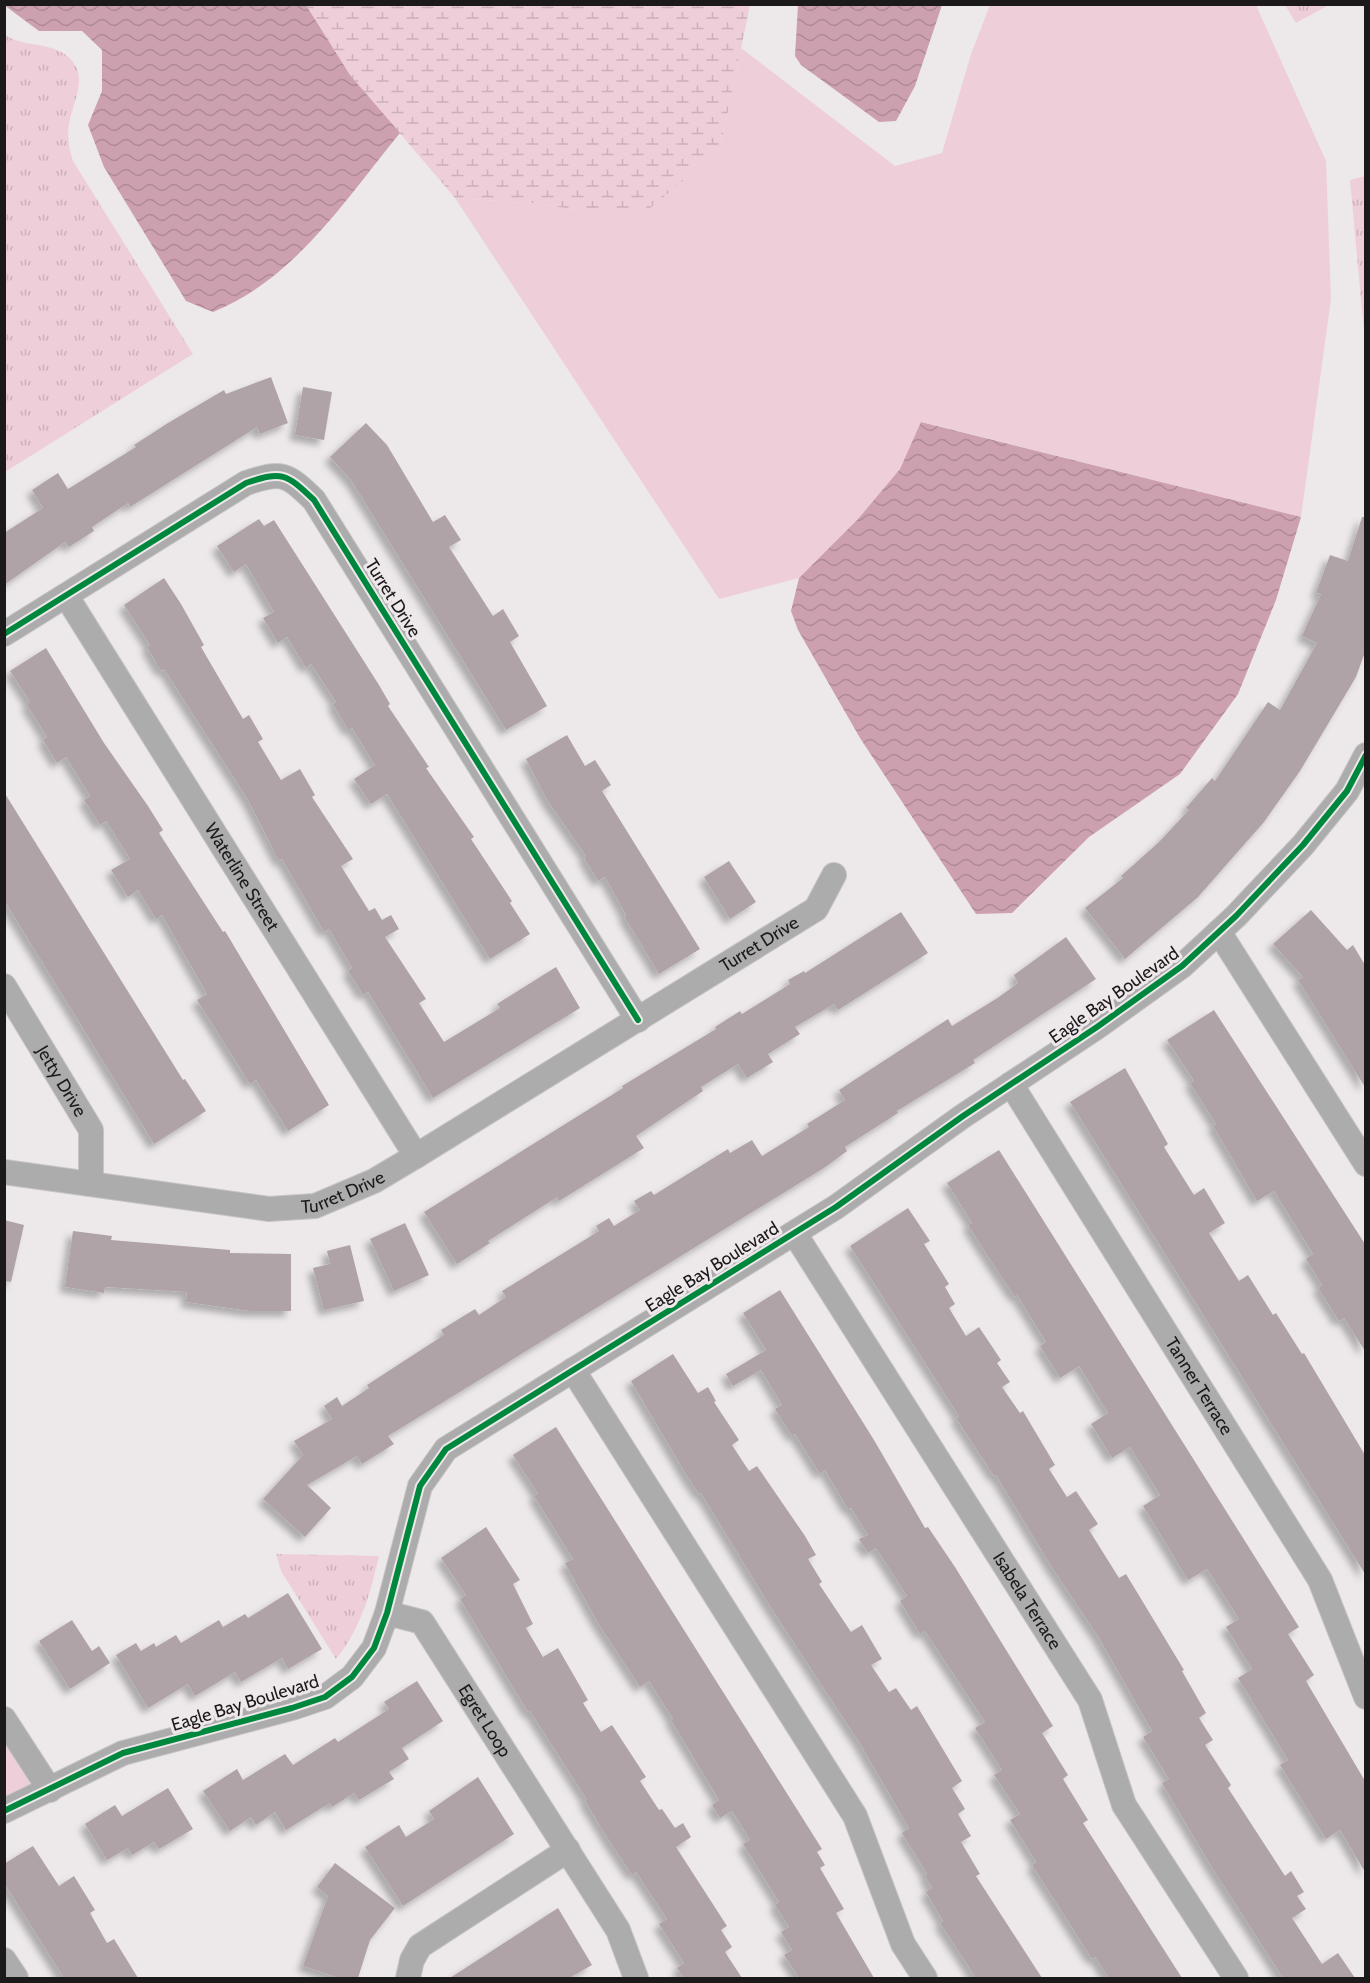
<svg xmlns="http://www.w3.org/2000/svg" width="1370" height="1983" font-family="Cabin,sans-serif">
	<defs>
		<pattern id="wetland-marsh" width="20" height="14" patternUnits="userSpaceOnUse" patternTransform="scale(1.5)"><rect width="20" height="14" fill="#eeced9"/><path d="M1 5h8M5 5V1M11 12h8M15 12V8" fill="none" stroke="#ccb0ba"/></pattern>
		<pattern id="park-tufts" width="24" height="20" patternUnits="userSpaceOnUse" patternTransform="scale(1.5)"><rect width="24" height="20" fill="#eeced9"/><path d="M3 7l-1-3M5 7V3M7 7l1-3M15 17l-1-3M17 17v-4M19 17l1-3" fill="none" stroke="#ccb0ba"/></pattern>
		<pattern id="water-waves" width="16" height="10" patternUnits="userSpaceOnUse" patternTransform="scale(1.5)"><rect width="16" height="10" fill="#cda0b0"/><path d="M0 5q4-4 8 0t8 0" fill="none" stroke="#af8997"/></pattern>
		<filter id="shadow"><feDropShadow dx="-5.5" dy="5.5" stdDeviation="3" flood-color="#0004"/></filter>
	</defs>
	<rect width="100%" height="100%" fill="#ede9eb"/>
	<g fill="#eeced9">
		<polygon points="990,5 1256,5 1326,161 1331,299 1301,517 922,422 900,469 858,519 799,578 719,599 455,198 540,204 590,212 720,150 741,48 895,166 942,153 971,54"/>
		<polygon points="4,1740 34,1786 4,1799"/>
	</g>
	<polygon fill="url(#wetland-marsh)" points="306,5 750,5 720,150 648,210 590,212 540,204 455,198 350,75"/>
	<g fill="url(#park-tufts)">
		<polygon points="1285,5 1329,5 1296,23"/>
		<path d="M5,35C23,47 48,42 66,55C91,75 73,100 69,124C67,137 69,149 73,161L193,354L5,472Z"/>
		<polygon points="1365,176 1366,176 1365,343 1350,180"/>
		<path d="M276,1554L379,1556C370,1594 361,1628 336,1659L281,1571Z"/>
	</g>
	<g fill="url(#water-waves)">
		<path d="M4,5H306L350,75L400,133C345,200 295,279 213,312L186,301L104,167L88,125L102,91V50L82,31H39Z"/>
		<polygon points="798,5 942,5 915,86 896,121 879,122 801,65 795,56"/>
		<polygon points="921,422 1301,517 1276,600 1238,694 1180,774 1089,837 1012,913 976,914 860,738 798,630 791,611 799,578 858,519 900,469"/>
	</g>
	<g fill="#afa3a8" filter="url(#shadow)">
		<polygon points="271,377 288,423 260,434 257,427 130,507 128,503 92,527 94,531 69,547 65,542 4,585 4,533 43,508 32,490 58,473 68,489 136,447 134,445 168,423 224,390 226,394"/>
		<polygon points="303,387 332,392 324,440 295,435"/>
		<polygon points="366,423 387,445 433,522 445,515 461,540 449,547 493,616 503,609 519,636 510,642 547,706 506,730 351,480 330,457"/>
		<polygon points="1362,517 1365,517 1365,652 1356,677 1300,771 1264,822 1198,897 1125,959 1085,908 1123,878 1121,876 1159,842 1189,810 1186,808 1212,778 1215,781 1268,702 1280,710 1317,643 1302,636 1321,594 1316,593 1330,555 1348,561"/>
		<polygon points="259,519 264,526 274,520 379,685 390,704 388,706 429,767 426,768 474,837 471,839 512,901 510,903 530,934 490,959 387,794 371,804 354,779 375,765 352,728 348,730 333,704 336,702 311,664 306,668 287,637 278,643 263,618 274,612 246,564 234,572 217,546"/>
		<polygon points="164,578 181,604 204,645 201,647 243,719 249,715 263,739 258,742 281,780 300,769 315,795 312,797 353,859 341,866 369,911 375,908 382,920 391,915 399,929 385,937 426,999 419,1003 444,1042 500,1008 497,1004 556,967 580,1008 433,1098 368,992 363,995 348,971 352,968 329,929 324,932 282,859 279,861 248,800 164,669 161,671 147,647 150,645 124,605"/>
		<polygon points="46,648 104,743 148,806 163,830 159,833 223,932 225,931 329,1105 288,1131 256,1080 250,1084 197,1000 207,994 162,915 156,919 138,890 128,897 111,870 130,859 106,821 100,825 84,800 90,796 66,757 57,763 43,740 47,737 27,705 30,702 10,671"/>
		<polygon points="567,735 585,766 595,760 611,785 602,791 700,949 659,974 624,916 626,915 605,877 598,881 584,858 586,856 547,800 526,759"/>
		<polygon points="4,792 183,1080 185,1079 206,1111 154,1144 4,900"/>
		<polygon points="729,861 756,902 730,919 704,877"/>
		<polygon points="1311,910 1347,950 1353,945 1365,965 1365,1087 1298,980 1303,977 1273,944"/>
		<polygon points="901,912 928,953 838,1010 834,1004 795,1027 800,1034 768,1054 773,1062 747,1078 738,1064 701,1087 703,1091 636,1136 644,1148 559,1201 557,1197 488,1241 490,1243 457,1264 424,1212 623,1088 622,1086 716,1029 715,1027 740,1011 742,1014 790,984 788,980 804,971 805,973"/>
		<polygon points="1066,937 1096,979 973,1060 975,1063 897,1111 898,1113 845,1147 847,1151 824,1168 388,1436 394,1444 362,1464 357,1456 307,1485 331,1508 305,1537 263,1499 303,1455 294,1441 332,1419 324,1406 337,1397 342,1406 369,1388 367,1385 444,1335 441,1330 475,1309 479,1315 506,1297 502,1291 599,1231 596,1226 609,1218 614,1226 640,1210 634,1201 651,1191 654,1195 728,1149 730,1153 752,1140 762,1156 809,1127 807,1124 845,1100 839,1090 948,1019 952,1026 999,997 1018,983 1014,975"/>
		<polygon points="1214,1010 1365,1244 1365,1351 1344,1318 1339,1321 1318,1288 1322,1285 1306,1259 1313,1254 1274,1191 1257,1201 1213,1126 1216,1124 1190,1083 1194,1081 1167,1040"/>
		<polygon points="1125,1068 1168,1144 1164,1147 1194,1195 1204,1188 1225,1223 1209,1233 1239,1281 1248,1275 1273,1315 1276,1313 1302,1354 1304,1353 1365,1455 1365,1574 1070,1102"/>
		<polygon points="999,1150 1299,1627 1288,1634 1314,1675 1306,1681 1365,1781 1365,1872 1340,1830 1326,1839 1280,1765 1288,1760 1238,1678 1252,1669 1226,1627 1239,1619 1207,1569 1188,1580 1143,1506 1160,1495 1130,1447 1112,1458 1091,1424 1108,1413 1079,1366 1060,1378 1040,1346 1046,1342 1017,1295 1015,1297 989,1258 968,1225 972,1223 947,1183"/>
		<polygon points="908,1208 930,1241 924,1244 949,1284 945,1287 955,1304 949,1308 966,1336 979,1327 1001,1360 997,1363 1010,1382 1002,1387 1020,1413 1023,1411 1055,1465 1049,1469 1067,1497 1076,1491 1098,1524 1089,1530 1119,1578 1126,1574 1184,1670 1182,1671 1206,1713 1199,1718 1213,1740 1205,1745 1231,1785 1228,1788 1285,1876 1291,1871 1304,1892 1297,1896 1306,1909 1292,1918 1322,1964 1338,1953 1355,1978 1283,1978 1211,1866 1162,1783 1169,1779 1143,1737 1152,1731 1099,1638 1051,1566 996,1475 994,1476 956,1418 959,1416 850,1246"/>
		<polygon points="4,1220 24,1225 11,1282 4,1281"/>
		<polygon points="405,1223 429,1275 394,1291 370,1239"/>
		<polygon points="73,1231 112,1236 111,1240 230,1250 230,1253 291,1254 291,1311 250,1311 186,1302 187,1292 105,1287 104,1293 65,1287"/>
		<polygon points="350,1245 364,1301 324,1310 313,1268 330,1264 327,1251"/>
		<polygon points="780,1290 874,1440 925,1528 928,1527 955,1567 1053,1726 1042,1733 1068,1775 1063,1779 1088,1820 1083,1823 1182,1978 1109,1978 1095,1957 1092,1959 1032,1865 1036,1862 1010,1820 1020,1814 994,1775 1002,1770 975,1728 985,1722 925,1631 920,1634 900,1601 907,1596 876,1548 868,1553 859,1539 868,1535 851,1508 848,1509 825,1470 820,1474 795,1434 792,1436 775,1409 782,1405 761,1370 733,1386 726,1374 766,1350 743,1313"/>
		<polygon points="673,1354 698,1393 708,1387 716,1401 714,1402 739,1440 732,1445 749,1471 757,1466 805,1536 816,1555 808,1559 822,1582 819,1584 851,1632 862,1625 882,1659 871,1665 889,1692 896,1688 911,1710 917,1706 962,1781 952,1788 965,1809 958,1814 971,1836 961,1842 980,1874 976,1876 1042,1978 976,1978 940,1923 943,1921 926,1892 932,1888 925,1876 927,1874 902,1833 909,1828 859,1742 771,1608 701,1493 699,1494 687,1476 631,1381"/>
		<polygon points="556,1427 822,1849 817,1852 825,1865 820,1868 844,1909 836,1913 874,1978 799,1978 784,1955 792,1950 781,1932 789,1927 775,1905 779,1902 743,1844 750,1840 732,1811 720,1818 712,1805 719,1800 671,1720 673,1719 649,1681 640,1687 598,1623 565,1563 573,1559 534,1496 538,1494 513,1455"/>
		<polygon points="486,1527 520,1580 513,1584 533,1624 526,1628 543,1657 558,1648 588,1700 583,1703 601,1732 612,1725 646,1777 640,1781 659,1810 662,1809 675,1828 683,1823 691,1837 676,1847 727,1926 721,1930 732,1947 725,1952 742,1978 684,1978 677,1968 684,1963 659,1924 667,1919 636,1872 632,1875 610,1842 585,1801 587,1800 530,1711 528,1712 460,1599 466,1595 441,1558"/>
		<polygon points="288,1593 322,1649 288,1669 282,1658 241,1682 235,1672 195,1696 188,1684 148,1708 116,1655 136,1643 141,1651 154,1643 156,1647 176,1635 181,1643 219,1620 223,1627 245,1614 248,1618"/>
		<polygon points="72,1620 92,1651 99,1646 110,1663 70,1689 39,1641"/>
		<polygon points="417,1681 443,1721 402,1748 409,1759 389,1772 394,1779 359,1800 354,1793 332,1807 330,1803 286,1830 275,1812 256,1825 251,1817 230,1831 203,1791 237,1769 243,1780 285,1754 293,1765 335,1738 338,1742 389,1709 384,1702"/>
		<polygon points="478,1777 514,1834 403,1906 365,1847 399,1825 406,1837 434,1819 429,1811"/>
		<polygon points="168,1788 193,1829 159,1849 154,1842 132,1855 128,1848 107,1860 85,1824 115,1805 122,1816"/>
		<polygon points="33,1846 59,1886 74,1876 95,1910 90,1913 107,1943 114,1939 138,1978 64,1978 4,1883 4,1864"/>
		<polygon points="335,1863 395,1908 370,1940 358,1978 339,1978 303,1966 328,1896 317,1887"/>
		<polygon points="558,1908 592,1965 569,1978 450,1978"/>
	</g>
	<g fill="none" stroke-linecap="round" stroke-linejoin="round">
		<g stroke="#c7c4c5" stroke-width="26">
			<g id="minor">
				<path id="s1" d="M67,597L416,1156"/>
				<path d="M4,634L246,483C282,471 286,473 314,500L638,1020"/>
				<polyline points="1219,932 1366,1164"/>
				<path id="s2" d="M4,986L91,1130V1184"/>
				<path id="s3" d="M1011,1084L1320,1580L1366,1697"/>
				<path id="s4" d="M4,1172L269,1209L315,1206L374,1181L416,1156L816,909L834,875"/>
				<path id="s5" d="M795,1234L1090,1700L1124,1805L1236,1978"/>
				<polyline points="573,1370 855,1816 903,1944 925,1978"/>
				<path id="s6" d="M387,1613L422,1622L618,1930L636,1978"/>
				<polyline points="4,1719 50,1790"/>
				<polyline points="4,1811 123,1753 292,1708 325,1697 352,1677 374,1648 387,1613 420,1486 446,1449 836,1207 963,1116 1097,1027 1182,966 1236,916 1303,845 1347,791 1366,755"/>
				<polyline points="4,1960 16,1978"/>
				<polyline points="408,1978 412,1960 420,1946 568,1850"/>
			</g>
		</g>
		<use href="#minor" stroke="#acacac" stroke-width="24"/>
		<g stroke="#eee8ea" stroke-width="10">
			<g id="cycleway">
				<path d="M4,634L246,483C282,471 286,473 314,500L638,1020"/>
				<polyline points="4,1811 123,1753 292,1708 325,1697 352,1677 374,1648 387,1613 420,1486 446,1449 836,1207 963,1116 1097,1027 1182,966 1236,916 1303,845 1347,791 1366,755"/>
			</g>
		</g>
		<use href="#cycleway" stroke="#00873e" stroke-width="6"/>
	</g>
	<g text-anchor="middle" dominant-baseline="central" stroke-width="6" stroke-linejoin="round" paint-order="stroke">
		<g font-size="18" fill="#1c191a" stroke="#eee8ea">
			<text transform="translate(393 598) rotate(58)">Turret Drive</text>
			<text stroke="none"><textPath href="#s1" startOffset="330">Waterline Street</textPath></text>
			<text stroke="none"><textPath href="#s4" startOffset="830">Turret Drive</textPath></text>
			<text transform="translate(1114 995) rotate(-35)">Eagle Bay Boulevard</text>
			<text stroke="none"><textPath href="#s2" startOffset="111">Jetty Drive</textPath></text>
			<text stroke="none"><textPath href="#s4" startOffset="344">Turret Drive</textPath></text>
			<text transform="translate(712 1267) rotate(-32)">Eagle Bay Boulevard</text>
			<text stroke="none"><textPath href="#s3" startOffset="356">Tanner Terrace</textPath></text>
			<text stroke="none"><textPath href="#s5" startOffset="434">Isabela Terrace</textPath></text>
			<text transform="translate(245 1703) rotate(-17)">Eagle Bay Boulevard</text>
			<text stroke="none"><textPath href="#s6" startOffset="153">Egret Loop</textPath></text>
		</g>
	</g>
	<rect width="1370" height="1983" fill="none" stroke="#1c191a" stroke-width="12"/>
</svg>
